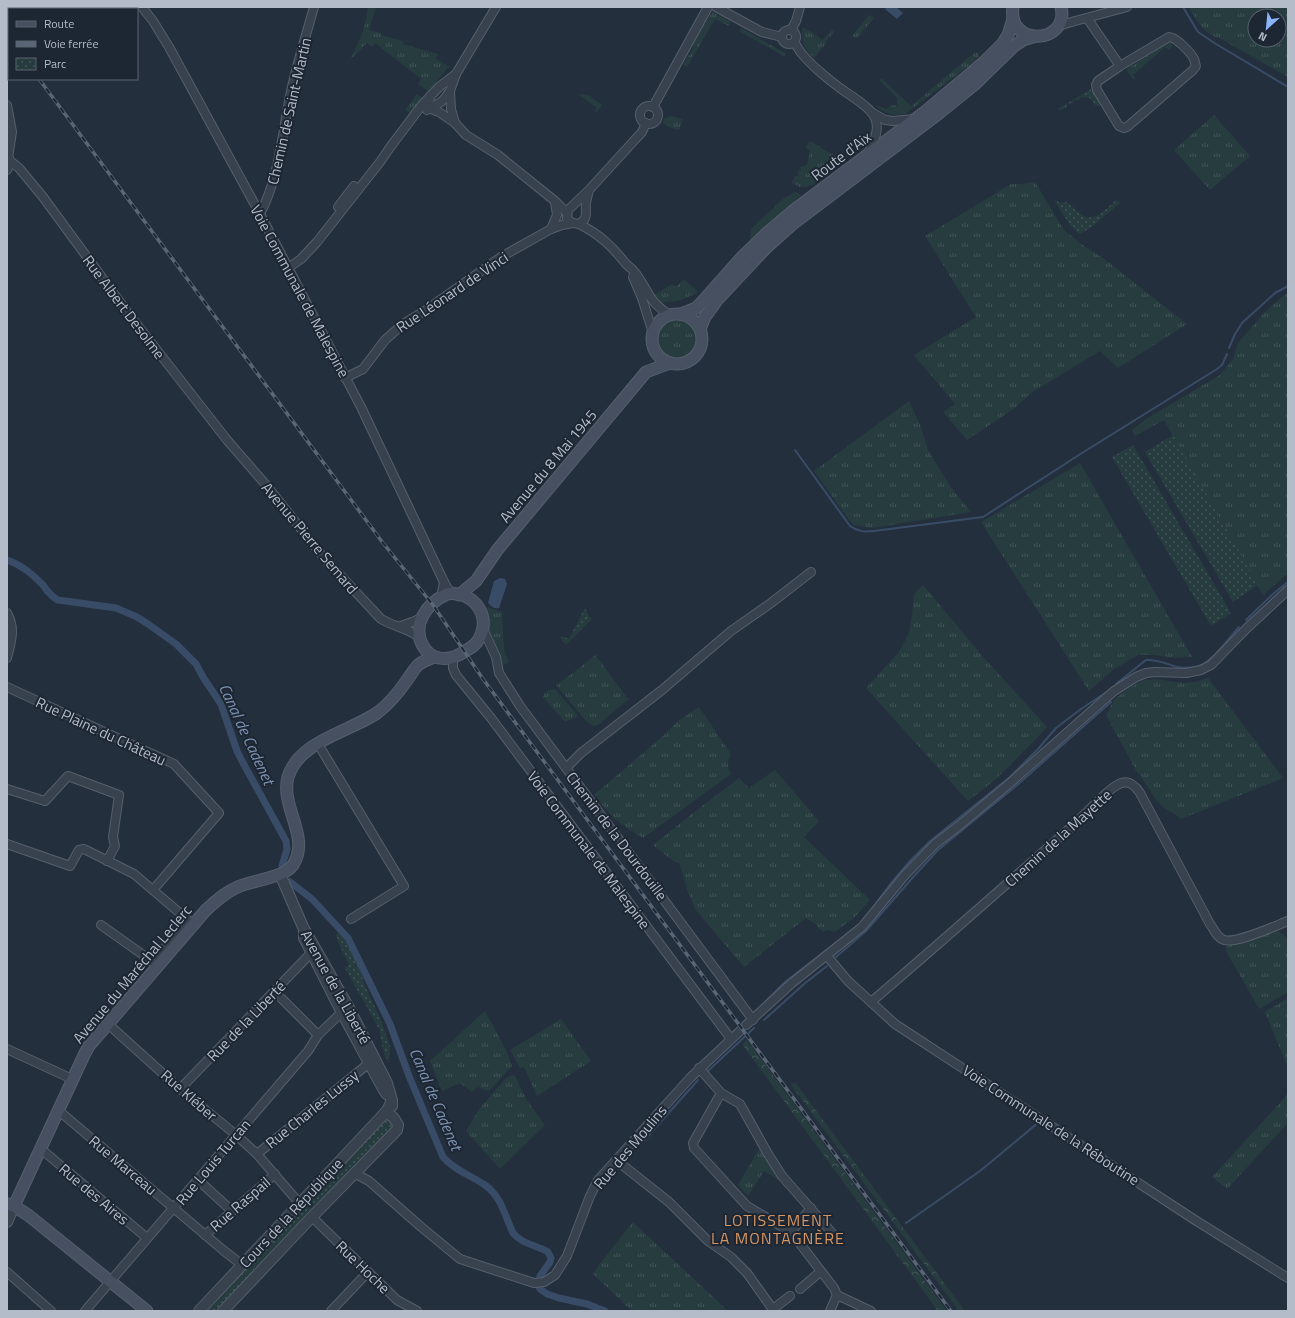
<svg xmlns="http://www.w3.org/2000/svg" width="1295" height="1318" font-family="'Titillium Web',sans-serif">
	<defs>
		<pattern id="grass-tufts" width="24" height="20" patternUnits="userSpaceOnUse"><rect width="24" height="20" fill="#263c3f"/><path d="M3 7l-1-3M5 7V3M7 7l1-3M15 17l-1-3M17 17v-4M19 17l1-3" fill="none" stroke="#435659"/></pattern>
		<pattern id="forest-crowns" width="20" height="18" patternUnits="userSpaceOnUse"><rect width="20" height="18" fill="#263c3f"/><path d="M2 6a3 3 0 1 1 6 0M12 15a3 3 0 1 1 6 0" fill="none" stroke="#435659"/></pattern>
		<pattern id="park-dots" width="8" height="8" patternUnits="userSpaceOnUse"><rect width="8" height="8" fill="#263c3f"/><path d="M2 2h.1M6 6h.1" fill="none" stroke="#435659" stroke-width="1.8" stroke-linecap="round"/></pattern>
	</defs>
	<rect width="100%" height="100%" fill="#242f3e"/>
	<g fill="url(#grass-tufts)" fill-rule="evenodd">
		<path d="M368,7H376L369,30L381,33V35L403,41V44L438,54L436,59L450,67L449,68H447L429,92L418,84L421,79L375,43L372,47L367,43L351,59L348,65C356,47 367,27 368,7Z"/>
		<path d="M1189,7H1288V77L1221,39C1203,33 1198,23 1189,7ZM1255,16H1279V40H1255Z"/>
		<polygon points="712,12 731,22 729,26 715,19 687,67 683,65 694,47 692,45"/>
		<polygon points="869,15 874,18 857,38 851,37"/>
		<path d="M802,27L812,32L822,40L832,30L834,32L826,41L827,42L814,58C802,45 803,45 802,27Z"/>
		<polygon points="741,28 783,52 785,54 784,56 739,31"/>
		<polygon points="1172,39 1174,42 1172,44 1173,46 1169,50 1165,47 1133,75 1136,79 1133,79 1127,71 1127,69"/>
		<path d="M975,52L978,53L979,56L972,63L908,112C897,118 886,114 876,106L877,105L886,109L893,105L897,106V98L879,80L882,79L911,106Z"/>
		<polygon points="417,94 421,97 421,101 411,114 405,110"/>
		<polygon points="580,94 588,95 602,105 596,113 595,112 596,107 579,95"/>
		<polygon points="1214,115 1250,156 1210,190 1174,150"/>
		<polygon points="670,116 676,117 683,120 679,130 668,127 663,123 664,119"/>
		<polygon points="873,128 870,139 867,143 840,161 812,185 805,187 800,187 792,183 795,176 798,176 798,171 801,171 800,167 807,165 810,151 806,147 810,141 840,159 867,139 871,130"/>
		<polygon points="1035,182 1064,230 1085,247 1103,258 1187,324 1118,368 1100,351 1031,393 1015,408 967,440 943,412 955,404 914,355 976,317 925,236 1011,184 1023,184"/>
		<polygon points="796,192 801,195 750,240 751,229 783,199"/>
		<path d="M684,279L698,292C685,299 679,302 664,302L663,304L656,298L654,295L672,284L674,286L676,287Z"/>
		<polygon points="1288,294 1288,573 1263,595 1164,420 1135,436 1132,430 1146,419 1220,375 1233,359 1238,343 1264,313 1284,295"/>
		<circle cx="678" cy="339" r="20"/>
		<polygon points="909,401 921,427 928,450 950,486 971,512 872,528 854,525 849,520 814,471"/>
		<polygon points="1080,463 1192,657 1176,658 1154,655 1138,655 1114,669 1089,691 981,522"/>
		<polygon points="923,585 985,659 1047,727 1035,740 995,780 968,801 866,688 898,653 909,634 912,616 914,594"/>
		<polygon points="486,607 502,612 504,649 509,662 503,665 498,649 490,636 489,631 489,618"/>
		<polygon points="595,655 629,700 626,701 598,725 593,726 586,721 556,685 577,670"/>
		<path d="M1208,678L1283,778L1181,819C1176,813 1168,812 1162,806C1152,797 1147,783 1137,772L1106,715L1115,699L1127,689L1143,680L1155,679L1184,683L1195,682Z"/>
		<polygon points="555,689 578,716 565,722 543,697 544,694 550,690"/>
		<path d="M699,707L731,754C727,762 727,767 731,774L643,838C621,825 608,816 595,794L663,736L679,720Z"/>
		<polygon points="775,770 819,821 804,837 870,900 855,917 835,932 828,930 823,932 815,924 806,918 744,967 695,909 687,889 680,864 673,861 653,845 697,810 739,778 749,788"/>
		<polygon points="1276,930 1284,935 1288,940 1288,992 1259,1009 1245,984 1228,955 1225,947"/>
		<polygon points="1288,998 1288,1068 1265,1012"/>
		<polygon points="485,1011 507,1052 512,1066 489,1091 478,1087 472,1092 460,1083 442,1091 430,1061"/>
		<polygon points="561,1019 591,1061 537,1096 524,1067 520,1068 510,1050"/>
		<polygon points="512,1075 515,1076 526,1099 545,1125 500,1169 466,1131 480,1108 506,1078"/>
		<polygon points="1288,1094 1288,1123 1227,1189 1212,1177"/>
		<polygon points="760,1147 779,1180 764,1171 748,1196 738,1185"/>
		<polygon points="633,1222 728,1311 632,1311 593,1274 598,1266"/>
	</g>
	<g fill="url(#forest-crowns)">
		<polygon points="747,1040 947,1311 938,1311 742,1044"/>
		<polygon points="795,1082 965,1311 959,1311 791,1085"/>
	</g>
	<g fill="url(#park-dots)">
		<polygon points="1091,89 1102,106 1095,105 1090,98 1081,97 1079,100 1074,100 1072,104 1067,104 1066,108 1059,110 1058,109"/>
		<path d="M1054,200L1061,203L1066,202C1073,206 1078,213 1084,216C1096,222 1108,207 1116,200L1120,203L1089,229L1079,234L1070,225Z"/>
		<polygon points="1173,435 1258,585 1233,602 1145,452"/>
		<polygon points="1133,445 1231,613 1211,626 1112,457"/>
		<polygon points="585,608 589,616 592,619 566,645 560,638 561,636 569,639"/>
		<polygon points="339,932 344,938 358,964 365,986 380,1018 390,1046 389,1063 384,1054 379,1029 345,968 349,965 339,944 336,935"/>
		<polygon points="383,1117 389,1117 395,1126 220,1311 201,1311"/>
	</g>
	<g fill="#394c67">
		<polygon points="887,7 896,7 903,13 897,19 885,9"/>
		<path d="M500,578L505,579L507,584L499,608C494,609 492,607 488,603L494,581Z"/>
	</g>
	<g fill="none" stroke-linecap="round" stroke-linejoin="round">
		<g stroke="#394c67" stroke-width="2">
			<polyline points="1183,7 1198,32 1216,44 1288,87"/>
			<polyline points="1229,348 1235,334 1242,323 1275,293 1288,286"/>
			<path d="M795,450L850,526C858,532 865,532 874,531L983,517L1082,453L1217,369L1222,365L1227,354"/>
			<polyline points="1246,620 1273,594 1288,582"/>
			<path d="M1116,684L1146,660C1157,659 1167,664 1177,667C1184,668 1192,669 1199,666C1214,660 1228,639 1239,627"/>
			<polyline points="874,906 892,882 910,861 929,842 1010,777 1038,749 1056,728 1081,709 1108,691"/>
			<polyline points="836,957 866,931 915,875 938,850 1016,786 1111,702"/>
			<polyline points="762,1005 785,982 842,938"/>
			<polyline points="764,1020 804,984 827,966"/>
			<polyline points="708,1071 754,1028"/>
			<polyline points="640,1145 698,1080"/>
			<polyline points="906,1223 980,1171 1039,1122"/>
		</g>
		<g stroke="#394c67" stroke-width="7">
			<path d="M7,560C22,565 32,574 43,585C47,591 52,597 58,600L116,608L137,617L148,624L176,644L196,664L203,677L221,704L237,751L242,761L286,841L287,849L282,866"/>
			<path d="M290,882L312,899L348,938L390,1024L409,1076L443,1157C454,1170 470,1175 485,1185C501,1196 505,1216 513,1233C522,1244 536,1245 548,1252L551,1258L550,1262L540,1276L539,1287L540,1289L547,1294L559,1298L587,1304L605,1311"/>
		</g>
		<g stroke="#565f6c" stroke-width="10">
			<g id="minor">
				<polyline points="142,7 153,21 169,47 260,214 361,407 444,582"/>
				<polyline points="716,7 762,32 782,37"/>
				<polyline points="1087,18 1120,66"/>
				<polyline points="1058,26 1075,21 1127,7"/>
				<circle cx="789" cy="37" r="7"/>
				<polyline points="791,30 796,21 800,7"/>
				<path d="M1169,37C1176,37 1191,53 1194,59C1195,61 1195,64 1196,66L1193,70L1127,127L1124,128L1119,126L1097,90L1096,85L1098,81L1120,66Z"/>
				<path d="M794,42C797,46 799,51 803,55C811,65 829,80 840,88C849,95 871,107 875,118C880,130 874,142 868,153"/>
				<polyline points="450,91 451,109 455,123"/>
				<polyline points="430,96 429,103 431,109 439,112 455,123 466,135 498,155 555,201 567,213"/>
				<polyline points="7,105 12,132 8,158"/>
				<circle cx="649" cy="115" r="9"/>
				<polyline points="653,107 708,7"/>
				<polyline points="427,110 441,102 445,98 450,91 456,74 496,7"/>
				<polyline points="871,112 885,120 893,121 915,119"/>
				<path d="M10,161L19,168L43,197L128,313L227,440L267,486L324,558L381,619C393,626 406,628 418,636"/>
				<polyline points="7,170 10,164 9,158"/>
				<path d="M589,190C588,194 587,198 586,202C585,207 587,214 585,218C581,227 571,224 567,218L568,210L589,190L631,144L642,132L646,123"/>
				<polyline points="338,207 354,186"/>
				<path d="M260,214C279,178 282,135 290,96C296,66 306,36 314,7"/>
				<path d="M579,224C599,234 612,246 626,264C630,267 634,271 637,275C650,294 649,302 670,315"/>
				<polyline points="551,229 557,215 555,202"/>
				<polyline points="288,268 301,259 317,242 380,162 391,146 422,105 439,87 456,74"/>
				<polyline points="633,277 642,298 653,333"/>
				<polyline points="345,378 363,369 385,340 403,324 426,310 501,257 551,229 562,225 573,223"/>
				<polyline points="441,597 444,582 451,594"/>
				<path d="M7,613C16,629 11,641 7,658"/>
				<polyline points="401,626 415,621 422,617"/>
				<polyline points="483,629 496,657 499,673 520,706 753,1020"/>
				<polyline points="453,658 453,668 456,675 491,718 731,1039"/>
				<polyline points="7,687 174,764 219,813 153,890"/>
				<polyline points="318,744 404,886 351,919"/>
				<polyline points="566,768 581,753 662,690 731,631 771,603 811,572"/>
				<polyline points="7,789 45,801 68,776 119,795 113,837 115,846 107,861"/>
				<polyline points="7,844 70,866 79,850 84,849 134,874 188,920 153,962 158,966"/>
				<polyline points="101,925 153,962"/>
				<polyline points="303,927 303,938 341,1013 382,1089 386,1095 391,1097"/>
				<polyline points="827,956 848,981 895,1024 1195,1220 1288,1278"/>
				<polyline points="282,999 318,1035"/>
				<path d="M871,1002C932,950 992,897 1052,844C1065,833 1078,821 1090,809C1098,801 1107,791 1117,785C1127,779 1134,784 1140,793L1210,924C1214,929 1217,938 1224,940C1236,944 1275,926 1288,921"/>
				<polyline points="108,1024 180,1089 235,1134 257,1154 300,1204"/>
				<polyline points="746,1025 792,983 862,927 905,875 935,844 960,825 1010,783 1114,691 1136,677 1146,673 1155,672 1186,673 1201,670 1211,665 1247,628 1288,590"/>
				<polyline points="7,1049 72,1079"/>
				<polyline points="699,1068 721,1093 740,1104 768,1154 782,1176 833,1234"/>
				<polyline points="180,1089 311,953"/>
				<polyline points="721,1093 693,1143 694,1148 747,1206 791,1232 834,1288 837,1295 871,1311"/>
				<polyline points="58,1110 223,1250 242,1265"/>
				<polyline points="41,1149 147,1238"/>
				<polyline points="257,1154 368,1064"/>
				<polyline points="616,1160 669,1202 708,1241 731,1257 747,1273 774,1311"/>
				<polyline points="354,1173 369,1181 420,1226 460,1259 534,1283 544,1282 555,1275 567,1256 590,1196 598,1180 690,1078 740,1031"/>
				<polyline points="197,1179 232,1211"/>
				<polyline points="312,1217 397,1300 417,1311"/>
				<polyline points="791,1232 811,1208"/>
				<polyline points="205,1235 275,1174"/>
				<polyline points="7,1272 51,1311"/>
				<polyline points="800,1289 820,1272"/>
				<polyline points="773,1309 790,1296"/>
				<polyline points="85,1311 308,1051 318,1035 341,1013"/>
				<polyline points="331,1311 368,1272"/>
				<polyline points="830,1311 837,1295"/>
			</g>
		</g>
		<g stroke="#565f6c" stroke-width="12">
			<g id="tertiary">
				<polyline points="280,874 303,927 349,1008 387,1083 391,1097 392,1106"/>
				<polyline points="7,1222 14,1206"/>
				<polyline points="199,1311 383,1115 388,1109 392,1100"/>
				<path d="M223,1311L306,1223L397,1130L398,1125C395,1119 391,1112 383,1115"/>
			</g>
		</g>
		<g stroke="#565f6c" stroke-width="13">
			<g id="secondary">
				<path d="M1013,7C1007,48 1070,44 1061,7"/>
				<polyline points="681,314 696,308 702,302 741,258 767,233 794,210 926,111 984,62 1003,43 1008,35 1013,19"/>
				<circle cx="677" cy="339" r="25"/>
				<polyline points="700,329 705,317 718,299 766,248 794,223 938,114 974,85 1014,46 1023,40 1033,37"/>
				<path d="M447,594C474,590 494,618 477,642C474,646 469,649 465,651C457,657 449,660 439,658C433,657 426,652 423,646C411,625 427,603 447,594Z"/>
				<polyline points="459,595 476,581 498,549 646,372 670,363"/>
				<polyline points="8,1204 14,1206 28,1215 147,1311"/>
				<path d="M14,1206L85,1053L89,1046L206,910C216,901 227,891 240,886C255,880 283,878 293,865C311,837 280,807 288,777C299,741 349,732 377,713C389,704 399,692 407,680C411,675 414,669 418,665C423,661 429,659 434,657"/>
			</g>
		</g>
		<use href="#minor" stroke="#38414e" stroke-width="8"/>
		<use href="#tertiary" stroke="#38414e" stroke-width="10"/>
		<use href="#secondary" stroke="#465061" stroke-width="11"/>
		<g stroke="#5a6575" stroke-width="3.5">
			<g id="rail">
				<polyline points="7,43 9,45"/>
				<polyline points="39,79 383,543 433,605 483,679 951,1311"/>
			</g>
		</g>
		<use href="#rail" stroke="#1d2633" stroke-width="2" stroke-dasharray="6" stroke-linecap="butt"/>
	</g>
	<g text-anchor="middle" dominant-baseline="central" stroke-width="4" stroke-linejoin="round" paint-order="stroke">
		<g font-size="15" fill="#b4bcc9" stroke="#1d2633">
			<text transform="translate(289 111) rotate(-77)">Chemin de Saint-Martin</text>
			<text transform="translate(841 156) rotate(-37)">Route d'Aix</text>
			<text transform="translate(300 291) rotate(62)">Voie Communale de Malespine</text>
			<text transform="translate(452 292) rotate(-34)">Rue Léonard de Vinci</text>
			<text transform="translate(124 307) rotate(53)">Rue Albert Desolme</text>
			<text transform="translate(548 466) rotate(-50)">Avenue du 8 Mai 1945</text>
			<text transform="translate(310 538) rotate(50)">Avenue Pierre Semard</text>
			<text transform="translate(101 731) rotate(25)">Rue Plaine du Château</text>
			<text transform="translate(617 836) rotate(53)">Chemin de la Dourdouille</text>
			<text transform="translate(1058 838) rotate(-42)">Chemin de la Mayette</text>
			<text transform="translate(589 850) rotate(53)">Voie Communale de Malespine</text>
			<text transform="translate(132 974) rotate(-50)">Avenue du Maréchal Leclerc</text>
			<text transform="translate(336 987) rotate(61)">Avenue de la Liberté</text>
			<text transform="translate(246 1021) rotate(-46)">Rue de la Liberté</text>
			<text transform="translate(189 1095) rotate(41)">Rue Kléber</text>
			<text transform="translate(312 1109) rotate(-39)">Rue Charles Lussy</text>
			<text transform="translate(1051 1125) rotate(33)">Voie Communale de la Réboutine</text>
			<text transform="translate(630 1147) rotate(-50)">Rue des Moulins</text>
			<text transform="translate(213 1162) rotate(-50)">Rue Louis Turcan</text>
			<text transform="translate(123 1165) rotate(40)">Rue Marceau</text>
			<text transform="translate(94 1194) rotate(40)">Rue des Aires</text>
			<text transform="translate(240 1204) rotate(-41)">Rue Raspail</text>
			<text transform="translate(291 1213) rotate(-47)">Cours de la République</text>
			<text transform="translate(363 1267) rotate(44)">Rue Hoche</text>
		</g>
		<g font-size="16" font-style="italic" fill="#7c92b1" stroke="#1d2633">
			<text transform="translate(247 734) rotate(65)">Canal de Cadenet</text>
			<text transform="translate(436 1099) rotate(67)">Canal de Cadenet</text>
		</g>
		<g font-size="16" letter-spacing="1" fill="#d59563" stroke="#1d2633">
			<text x="778" y="1220">LOTISSEMENT<tspan x="778" dy="18">LA MONTAGNÈRE</tspan></text>
		</g>
	</g>
	<rect width="1295" height="1318" fill="none" stroke="#b4bcc9" stroke-width="16"/>
	<rect x="8" y="8" width="130" height="72" fill="#1d2633" stroke="#59626f"/>
	<rect x="16" y="21" width="20" height="6" fill="#465061" stroke="#59626f"/>
	<text x="44" y="28" font-size="12" fill="#b4bcc9">Route</text>
	<rect x="16" y="41" width="20" height="6" fill="#5a6575" stroke="#59626f"/>
	<text x="44" y="48" font-size="12" fill="#b4bcc9">Voie ferrée</text>
	<rect x="16" y="58" width="20" height="12" fill="url(#park-dots)" stroke="#59626f"/>
	<text x="44" y="68" font-size="12" fill="#b4bcc9">Parc</text>
	<g transform="translate(1267 28) rotate(207)"><circle r="19" fill="#1d2633" stroke="#59626f"/>
	<path d="M0-3L7 15L0 10L-7 15Z" fill="#8ab4f8"/>
	<text y="-6" font-size="11" font-weight="bold" text-anchor="middle" fill="#b4bcc9">N</text>
	</g>
</svg>
